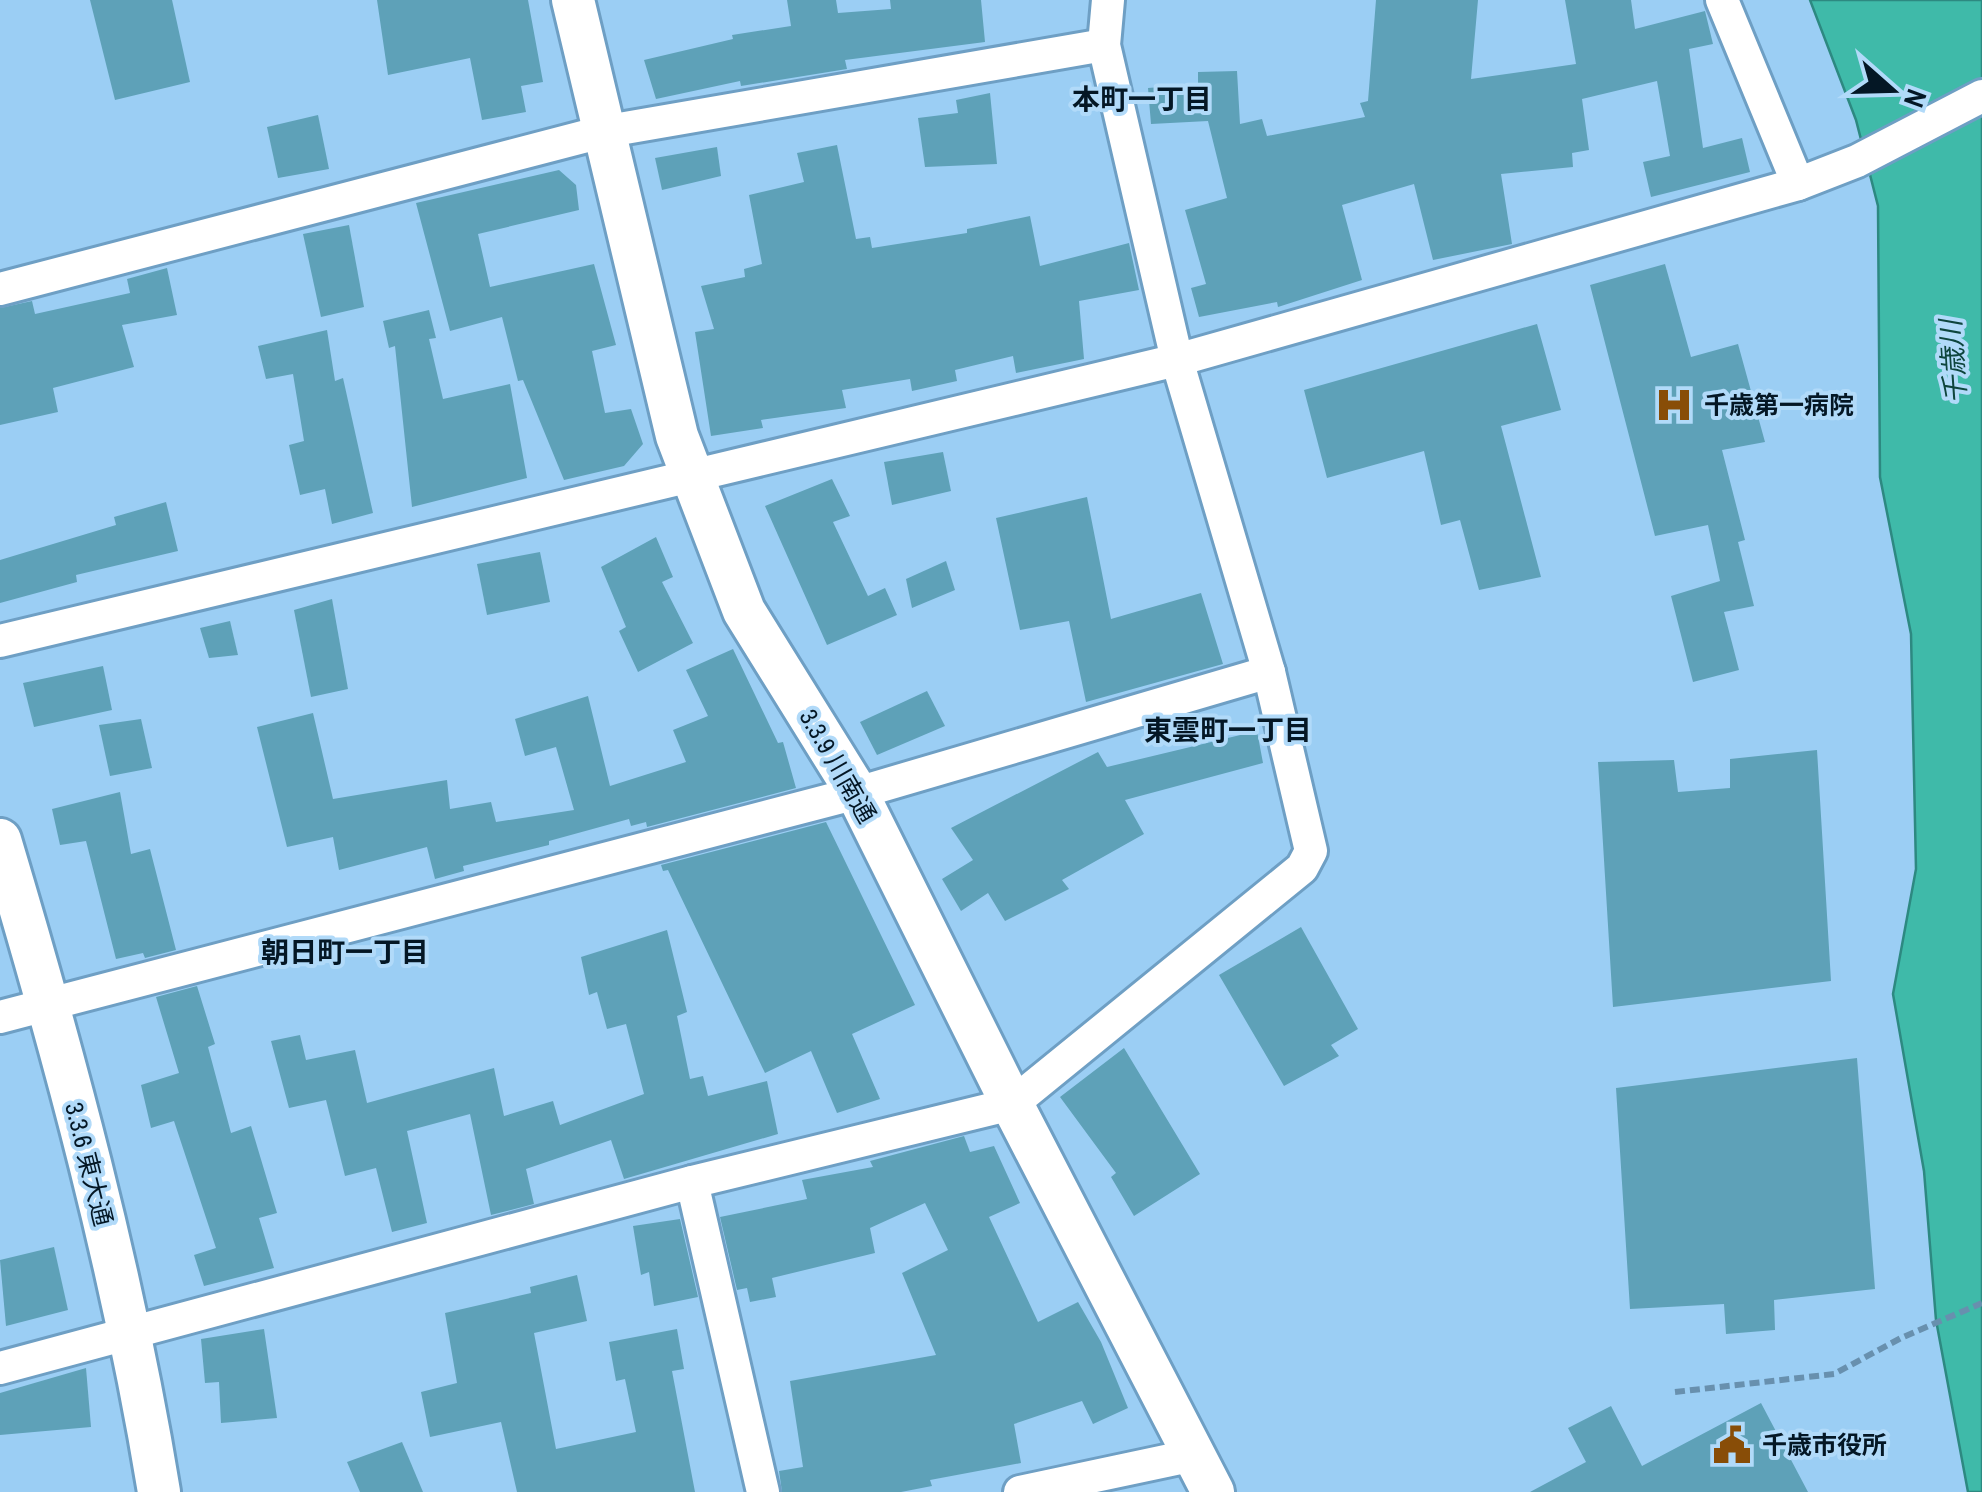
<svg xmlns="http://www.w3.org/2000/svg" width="1982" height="1492" font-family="'Archivo Narrow','Noto Sans JP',sans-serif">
	<rect width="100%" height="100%" fill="#9bcef4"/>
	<polygon fill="#3fbaa9" stroke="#2d8981" stroke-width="2.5" points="1810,0 1982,0 1982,1492 1968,1492 1936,1320 1924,1171 1893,994 1916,869 1911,634 1880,477 1878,206 1856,120"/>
	<g fill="#5ea1b8">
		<polygon points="90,0 172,0 190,82 115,100"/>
		<polygon points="377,0 528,0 543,82 521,86 526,112 482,120 470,58 388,75"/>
		<polygon points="787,0 836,0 838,13 891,9 890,0 981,0 985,42 845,60 847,69 741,86 740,81 656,99 644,60 733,39 732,35 791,26"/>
		<polygon points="1376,0 1478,0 1471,79 1576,64 1565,0 1631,0 1635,29 1705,11 1713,44 1689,49 1703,148 1742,138 1750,172 1651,197 1643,162 1670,156 1657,81 1582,99 1589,150 1572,153 1573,167 1501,174 1512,244 1433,260 1414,184 1342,205 1362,280 1278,307 1277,302 1199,317 1191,288 1206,284 1185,210 1227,198 1208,121 1151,124 1148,88 1198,84 1198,72 1237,71 1240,124 1262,119 1267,136 1365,117 1360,103 1368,101"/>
		<polygon points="990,93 997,164 925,167 918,118 958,113 956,100"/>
		<polygon points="318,115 329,169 278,178 267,127"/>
		<polygon points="837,145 856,239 870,237 872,248 967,233 967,229 1030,216 1040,266 1129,243 1139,290 1079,301 1084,359 1016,373 1013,356 955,370 957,381 912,391 910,379 842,390 846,408 761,420 763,428 711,436 695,332 714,329 701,286 745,277 744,269 762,264 749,195 804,182 797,153"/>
		<polygon points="717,147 721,176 662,190 655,158"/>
		<polygon points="559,170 576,185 579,210 478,234 490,287 594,264 616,345 592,351 605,413 631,409 643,444 624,466 564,480 523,380 518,381 502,317 450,331 416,203"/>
		<polygon points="349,225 364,307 321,317 303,234"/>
		<polygon points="1665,264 1691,357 1738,344 1765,442 1722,450 1745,540 1738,542 1754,606 1724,612 1739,670 1693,682 1671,596 1720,581 1708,525 1655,536 1590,285"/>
		<polygon points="167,268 177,315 122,325 134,367 53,388 58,412 0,425 0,308 32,301 35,314 130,293 127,279"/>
		<polygon points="429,310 436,338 429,339 443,399 510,384 527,478 412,507 395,346 389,348 383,321"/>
		<polygon points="1537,324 1561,410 1501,426 1541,577 1479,590 1460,520 1441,525 1424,451 1327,478 1304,390"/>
		<polygon points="327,330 335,381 343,378 373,513 332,524 325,489 300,495 289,445 304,441 293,374 266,379 258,346"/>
		<polygon points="943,452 951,491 892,505 884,462"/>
		<polygon points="832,479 850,516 833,522 868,596 885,588 897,615 827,645 765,506"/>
		<polygon points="1087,497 1111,619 1201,593 1223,664 1086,702 1069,621 1020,630 996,518"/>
		<polygon points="166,502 178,551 76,575 77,582 0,603 0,560 116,525 114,517"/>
		<polygon points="656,537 673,577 662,582 693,643 638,672 619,631 626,627 601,567"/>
		<polygon points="540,552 550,602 487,615 477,564"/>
		<polygon points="946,561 955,590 912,608 906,579"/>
		<polygon points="332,599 348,689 311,697 294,610"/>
		<polygon points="230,621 238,655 209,658 200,628"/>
		<polygon points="733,649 778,743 783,742 796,788 647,827 646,822 631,826 629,819 549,841 549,845 463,866 464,871 435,879 427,847 339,870 333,837 287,847 257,727 313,713 333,799 447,780 450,809 491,802 496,822 574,810 556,747 525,756 515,719 588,696 610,786 686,762 673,730 708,716 686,670"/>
		<polygon points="103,666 112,710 34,727 23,683"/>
		<polygon points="927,691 945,726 877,755 860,722"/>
		<polygon points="141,719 152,768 110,776 99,725"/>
		<polygon points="1257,731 1263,763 1125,800 1144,834 1062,880 1069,889 1005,921 988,893 961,911 942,879 973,860 951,828 1098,752 1107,767"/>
		<polygon points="1817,750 1831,981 1613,1007 1598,762 1674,760 1678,792 1730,788 1730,759"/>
		<polygon points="120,792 131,854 150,849 176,950 145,958 143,953 116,959 86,841 60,845 52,809"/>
		<polygon points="826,822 915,1005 852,1034 880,1099 837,1113 811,1051 765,1073 668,870 663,871 661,865"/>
		<polygon points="1301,927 1358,1029 1331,1045 1339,1056 1284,1086 1219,975"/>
		<polygon points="667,930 687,1012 677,1016 690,1079 703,1076 708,1096 767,1081 778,1134 624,1179 611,1140 526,1169 534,1204 491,1215 470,1114 407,1131 427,1223 392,1232 376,1168 345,1176 326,1100 289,1108 271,1041 300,1035 306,1060 355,1050 367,1103 494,1068 504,1116 553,1101 560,1125 644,1094 626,1024 607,1029 597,992 589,995 581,957"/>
		<polygon points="197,986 215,1044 208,1047 231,1133 251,1126 277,1213 259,1218 274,1268 204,1286 194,1255 216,1248 174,1121 151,1128 141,1085 179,1073 156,997"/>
		<polygon points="1124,1048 1200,1174 1134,1216 1111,1177 1116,1173 1060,1097"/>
		<polygon points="1857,1058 1875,1289 1774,1300 1775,1330 1726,1334 1724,1304 1630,1309 1616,1088"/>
		<polygon points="964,1136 970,1152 994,1146 1020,1203 989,1217 1038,1322 1078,1302 1101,1342 1128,1408 1093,1424 1082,1401 1014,1424 1021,1463 930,1480 932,1486 901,1492 782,1492 779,1471 803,1467 790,1381 936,1355 902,1273 948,1250 925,1203 870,1228 875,1253 772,1278 776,1297 750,1302 747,1288 737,1290 720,1217 807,1199 802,1180 873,1167 870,1161"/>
		<polygon points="680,1219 698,1297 654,1306 649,1272 641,1275 633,1226"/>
		<polygon points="54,1247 68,1310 6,1326 0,1260"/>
		<polygon points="577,1275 587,1321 534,1333 556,1449 636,1432 625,1379 616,1381 609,1342 677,1329 684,1369 672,1371 695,1492 517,1492 501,1422 430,1437 421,1392 457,1383 445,1313 531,1293 530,1287"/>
		<polygon points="264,1329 277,1418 221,1423 219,1382 205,1383 201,1339"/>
		<polygon points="86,1368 91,1427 0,1435 0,1393"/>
		<polygon points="1761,1403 1808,1492 1530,1492 1586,1462 1568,1428 1611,1406 1642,1466"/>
		<polygon points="402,1442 423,1492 360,1492 347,1462"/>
	</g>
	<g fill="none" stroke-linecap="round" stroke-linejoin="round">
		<g stroke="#6e9fc4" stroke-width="38">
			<g id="minor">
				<polyline points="1722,0 1798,184"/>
				<polyline points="0,289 602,132 1104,45"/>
				<polyline points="0,641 1177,360 1798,184 1857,161 1982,96"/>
				<polyline points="0,1017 857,793 1269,672"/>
				<polyline points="692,1182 763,1492"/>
				<polyline points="0,1368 692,1182 1012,1104 1302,868 1311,851 1269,672 1177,360 1104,45 1108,0"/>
				<polyline points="1020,1492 1194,1455"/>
			</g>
		</g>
		<g stroke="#6e9fc4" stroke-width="48">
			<g id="tertiary">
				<polyline points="573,0 677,436 744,611 857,793 1012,1104 1213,1492"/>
				<path d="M0,840C64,1054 123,1271 159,1492"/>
			</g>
		</g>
		<polyline stroke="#6890ae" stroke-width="6" stroke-dasharray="10 5" stroke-linecap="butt" points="1675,1392 1834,1374 1901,1338 1982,1303"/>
		<use href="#minor" stroke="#fff" stroke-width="32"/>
		<use href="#tertiary" stroke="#fff" stroke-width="42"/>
	</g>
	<defs>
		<g id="hospital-bare" transform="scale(3)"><path d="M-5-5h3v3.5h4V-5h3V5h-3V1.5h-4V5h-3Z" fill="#884d07" stroke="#b1daf9" stroke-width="2.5" paint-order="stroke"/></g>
		<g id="civic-bare" transform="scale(3)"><path d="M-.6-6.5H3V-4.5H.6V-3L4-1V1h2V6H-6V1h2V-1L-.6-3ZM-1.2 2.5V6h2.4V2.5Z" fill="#884d07" stroke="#b1daf9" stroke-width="2.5" paint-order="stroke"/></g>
	</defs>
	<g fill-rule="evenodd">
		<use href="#hospital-bare" x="1674" y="405"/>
		<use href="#civic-bare" x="1732" y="1445"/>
	</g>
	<g text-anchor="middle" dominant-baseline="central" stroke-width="8" stroke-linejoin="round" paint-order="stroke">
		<g font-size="25" font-weight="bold" fill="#041725" stroke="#b1daf9" text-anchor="start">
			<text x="1704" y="405">千歳第一病院</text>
			<text x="1762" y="1445">千歳市役所</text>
		</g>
		<g font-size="25" fill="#041725" stroke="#b1daf9">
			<text transform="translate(838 766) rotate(60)">3.3.9 川南通</text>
			<text transform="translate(89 1164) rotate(76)">3.3.6 東大通</text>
		</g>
		<g font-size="28" font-weight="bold" fill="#041725" stroke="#b1daf9">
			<text x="1142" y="99">本町一丁目</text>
			<text x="1228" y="730">東雲町一丁目</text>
			<text x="345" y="952">朝日町一丁目</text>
		</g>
		<g font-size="28" font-style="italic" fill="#0e453d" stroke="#b1daf9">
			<text transform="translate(1953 362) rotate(-94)">千歳川</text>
		</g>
	</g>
	<g transform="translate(1892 90) rotate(110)" stroke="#b1daf9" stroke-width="8" paint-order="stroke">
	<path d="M0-8L18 38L0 25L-18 38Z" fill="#041725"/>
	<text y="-15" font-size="28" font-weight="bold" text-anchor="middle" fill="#041725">N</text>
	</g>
</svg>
